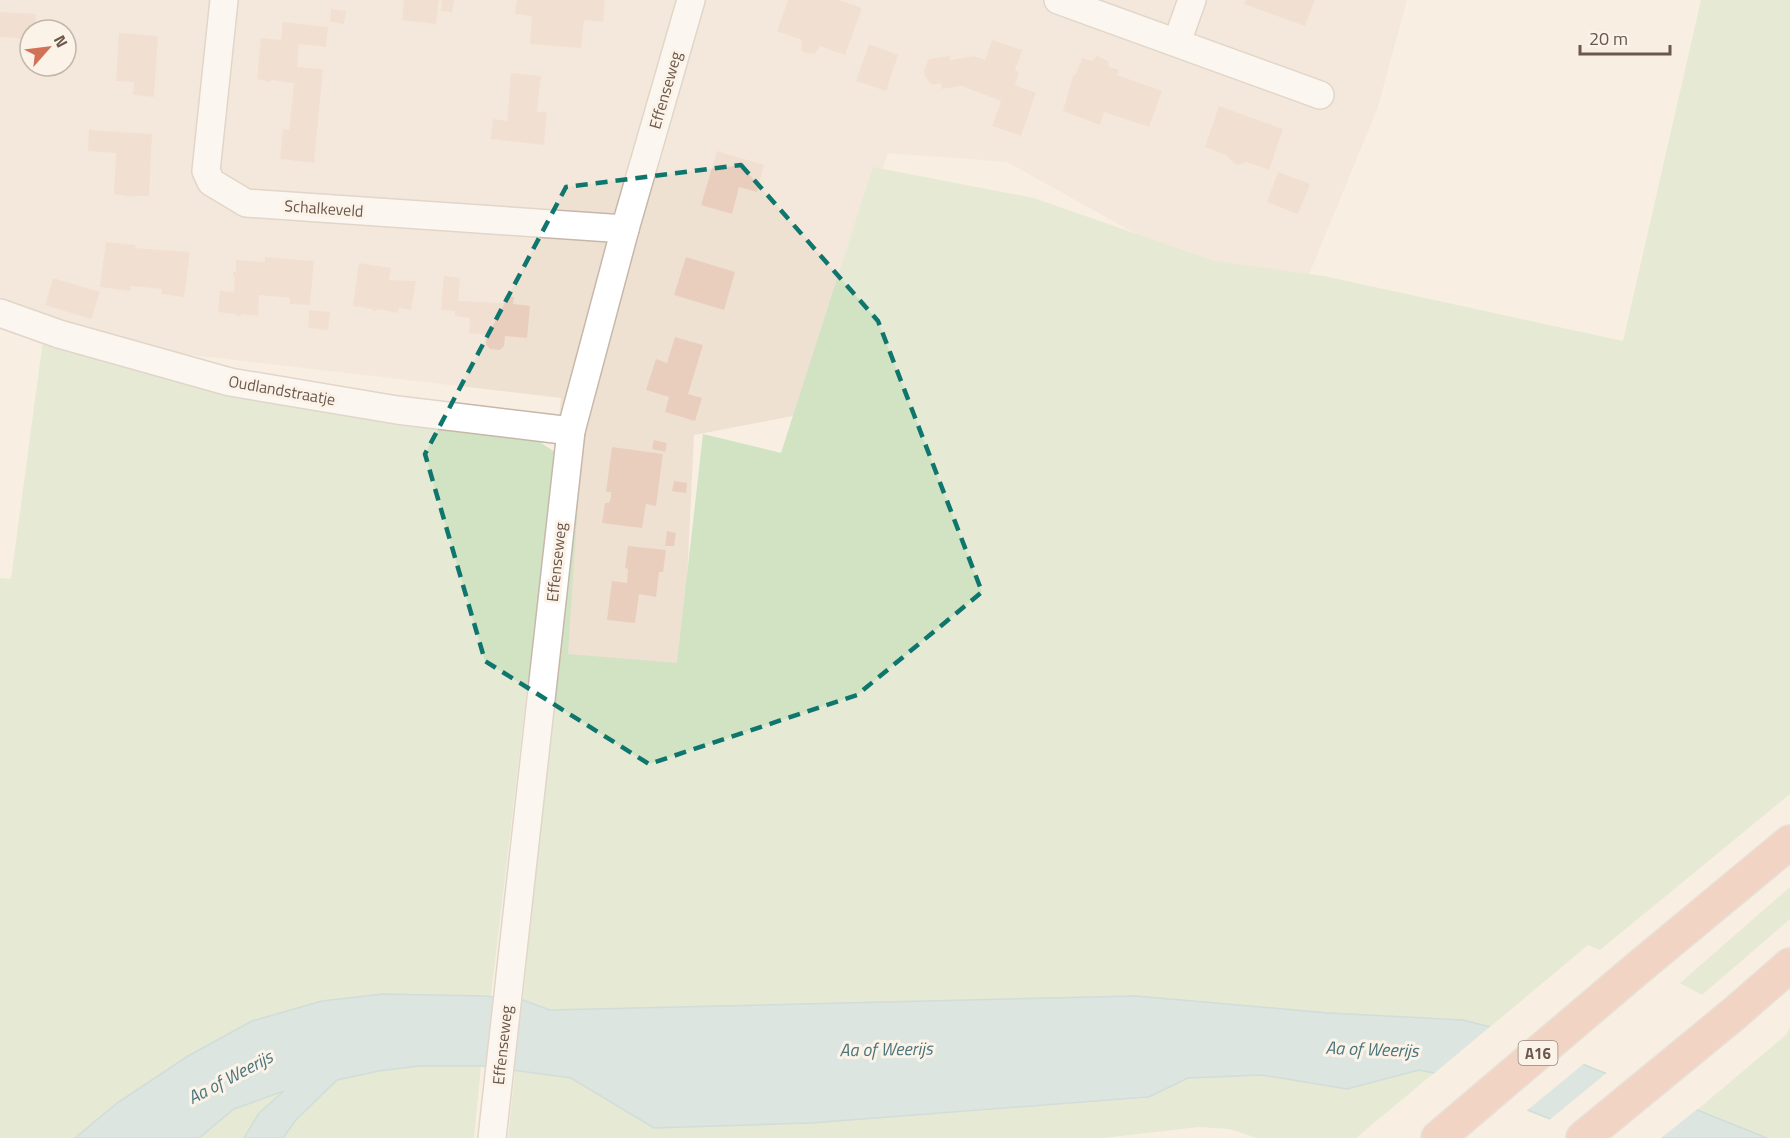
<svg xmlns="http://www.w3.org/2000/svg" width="1790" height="1138" font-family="'Titillium Web',sans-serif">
	<rect width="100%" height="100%" fill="#f8efe2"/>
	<path fill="#eee1d2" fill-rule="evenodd" d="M0,0H1407L1378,107L1303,289L1170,253L1007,162L888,153L798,415L694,435L683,666L537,657L561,398L12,334L0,326ZM30,30H66V66H30Z"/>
	<g fill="#d1e3c3">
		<polygon points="1701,0 1790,0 1790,794 1600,950 1588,945 1490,1027 1463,1020 1329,1013 550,1010 523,1000 543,790 582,439 568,654 677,663 703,434 781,453 873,167 1034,198 1214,261 1324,276 1623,341"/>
		<polygon points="43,340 247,399 532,437 555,452 491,996 322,1001 252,1021 188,1056 117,1103 75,1138 0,1138 0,578 11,579"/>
		<polygon points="1790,887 1790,919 1702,995 1680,983"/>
		<polygon points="1790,1027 1790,1138 1768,1138 1697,1110 1786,1035"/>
		<polygon points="419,1066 481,1066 474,1138 283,1138 296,1120 337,1080 379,1071"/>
		<polygon points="1419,1070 1434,1073 1356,1138 1257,1138 1229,1129 1199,1127 1103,1138 508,1138 515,1071 571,1078 655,1128 811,1123 1149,1098 1188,1078 1262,1075 1347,1089"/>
		<polygon points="286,1090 259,1112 244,1138 199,1138 234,1109"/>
	</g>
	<polygon fill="#badade" stroke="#a2c8ce" stroke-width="1.5" points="383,994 485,996 523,1000 550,1010 1136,996 1329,1013 1463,1020 1490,1027 1767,1138 1598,1138 1434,1073 1419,1070 1347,1089 1262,1075 1188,1078 1149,1097 811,1123 654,1128 571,1078 481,1066 419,1066 379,1071 337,1080 296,1120 283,1138 244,1138 259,1113 284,1091 234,1109 199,1138 75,1138 117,1103 188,1056 252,1021 322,1001"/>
	<g fill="#f8efe2">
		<polygon points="1492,1025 1586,1062 1525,1112 1431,1076"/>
		<polygon points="1609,1071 1700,1107 1661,1138 1590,1138 1548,1121"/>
	</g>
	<g fill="#e9cebe">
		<polygon points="404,0 439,0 436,24 402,20"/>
		<polygon points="442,0 454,0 452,12 441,11"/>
		<polygon points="517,0 605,0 603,22 584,20 581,48 530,44 532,16 515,14"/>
		<polygon points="788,0 839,0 862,8 845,55 820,46 815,54 805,53 801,50 802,40 777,31"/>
		<polygon points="1246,0 1315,0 1305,26 1244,4"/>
		<polygon points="331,9 346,11 344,24 330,22"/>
		<polygon points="0,12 36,14 35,30 30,30 30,39 0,37"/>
		<polygon points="283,22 328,27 326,47 299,44 297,67 323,69 314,163 280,159 283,129 289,130 294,83 271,80 270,82 257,79 261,38 281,40"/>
		<polygon points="119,33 158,36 154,97 133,95 134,82 116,81"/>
		<polygon points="992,40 1022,50 1015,70 1019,72 1015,85 1036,93 1021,136 992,126 1001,101 962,86 942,89 941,83 934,85 929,82 925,76 924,70 929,59 950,56 950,60 974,56 985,60"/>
		<polygon points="869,44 898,55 886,91 856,81"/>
		<polygon points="1097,56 1108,61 1109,67 1119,70 1117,75 1162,91 1149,127 1104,112 1100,125 1063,111 1073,76 1076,74 1082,58 1092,61"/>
		<polygon points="511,73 541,76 537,112 547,112 544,145 491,139 493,119 507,121"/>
		<polygon points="1219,106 1283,129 1269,170 1247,162 1239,165 1235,164 1226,155 1205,147"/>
		<polygon points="89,130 152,134 149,196 135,196 135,197 114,194 116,153 88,151"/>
		<polygon points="717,151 764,165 757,192 739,187 732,214 701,205"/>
		<polygon points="1278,172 1310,184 1298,214 1267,202"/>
		<polygon points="106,242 136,245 135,248 190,252 184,297 161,294 162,289 131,286 130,291 100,287"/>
		<polygon points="265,257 314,261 310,305 290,304 290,298 259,295 258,316 241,314 241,316 236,316 236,314 218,312 220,291 234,292 235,277 233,277 233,272 236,272 236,260 265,262"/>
		<polygon points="686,257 735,272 724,310 674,295"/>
		<polygon points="359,263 391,268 389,280 416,281 411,310 399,308 398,313 377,309 376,311 373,311 373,309 353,306"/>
		<polygon points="444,276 460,278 458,301 503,303 504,296 514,297 513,304 530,306 527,338 505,336 504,346 500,350 490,349 486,344 487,335 469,333 470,318 455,316 455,311 441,310"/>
		<polygon points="53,278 100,292 91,319 45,305"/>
		<polygon points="309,310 330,312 328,330 308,328"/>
		<polygon points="675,337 703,345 688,394 702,398 695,421 665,412 669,397 646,390 656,359 667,363"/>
		<polygon points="654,440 667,443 665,452 652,449"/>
		<polygon points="612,447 663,454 656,506 646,504 642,528 602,523 605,503 609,503 611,498 611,492 606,492"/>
		<polygon points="674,481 687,483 686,493 672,491"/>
		<polygon points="667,531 676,533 674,546 665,546"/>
		<polygon points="628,546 666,550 663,572 659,572 656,597 639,594 635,623 607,620 612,581 627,583 628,569 625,568"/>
	</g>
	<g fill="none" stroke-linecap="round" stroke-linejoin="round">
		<g stroke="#c7b7ab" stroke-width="30">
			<g id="minor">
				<polyline points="224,0 206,171 211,182 246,203 625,229"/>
				<polyline points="1058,0 1320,95"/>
				<polyline points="1177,42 1192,0"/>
				<polyline points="0,313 59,334 230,382 397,410 571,431"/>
				<polyline points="492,1138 571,431 625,229 691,0"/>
			</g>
		</g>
		<g stroke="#d6d0cd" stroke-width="36">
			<g id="motorway">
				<polyline points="1438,1138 1638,968 1790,842"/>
				<polyline points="1583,1138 1735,1013 1790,965"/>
			</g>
		</g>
		<use href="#minor" stroke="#fff" stroke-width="27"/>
		<use href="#motorway" stroke="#eab3a1" stroke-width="33"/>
	</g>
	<path d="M0 0H1790V1138H0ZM741,165L878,321L982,592L857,695L649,764L485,661L425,454L566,187Z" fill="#f8efe2" fill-opacity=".55" fill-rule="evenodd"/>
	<path fill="none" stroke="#0f766e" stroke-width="4.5" stroke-dasharray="12 8" stroke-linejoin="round" d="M741,165L878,321L982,592L857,695L649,764L485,661L425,454L566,187Z"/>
	<g text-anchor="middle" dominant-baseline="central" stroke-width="6" stroke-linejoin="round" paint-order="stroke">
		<rect fill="#fcf3e8" stroke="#97867b" stroke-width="1.5" x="1518.5" y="1041" width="39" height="24" rx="4.5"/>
		<g font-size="15" font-weight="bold" fill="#6c574c">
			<text x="1538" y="1053">A16</text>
		</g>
		<g font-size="16" fill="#6c574c" stroke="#fcf3e8">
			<text transform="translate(665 90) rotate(-74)">Effenseweg</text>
			<text transform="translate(324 208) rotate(4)">Schalkeveld</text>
			<text transform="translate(282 390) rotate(10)">Oudlandstraatje</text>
			<text transform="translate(556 562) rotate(-84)">Effenseweg</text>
			<text transform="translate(502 1045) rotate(-84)">Effenseweg</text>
		</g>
		<g font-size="18" font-style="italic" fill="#4a757c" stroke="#fcf3e8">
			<text transform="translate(886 1049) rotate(-1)">Aa of Weerijs</text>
			<text transform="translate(1372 1049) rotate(2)">Aa of Weerijs</text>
			<text transform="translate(230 1077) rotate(-28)">Aa of Weerijs</text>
		</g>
	</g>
	<g transform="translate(48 48) rotate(62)"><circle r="28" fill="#fcf3e8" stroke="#c2b5aa" stroke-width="1.5"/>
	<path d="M0-4.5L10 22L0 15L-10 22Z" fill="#d17158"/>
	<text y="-9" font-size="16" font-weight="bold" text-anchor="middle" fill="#6c574c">N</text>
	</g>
	<path d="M1580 45v9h90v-9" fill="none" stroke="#6c574c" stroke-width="3"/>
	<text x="1589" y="45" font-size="18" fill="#6c574c" stroke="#fcf3e8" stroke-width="4.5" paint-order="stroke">20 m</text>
</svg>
